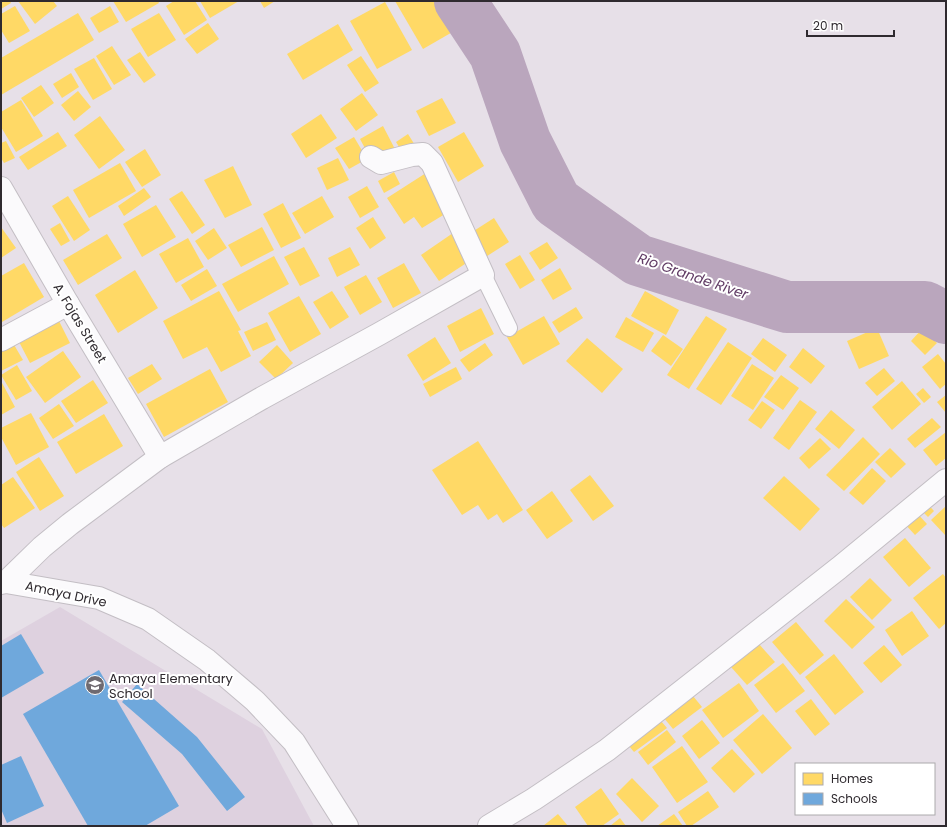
<svg xmlns="http://www.w3.org/2000/svg" width="947" height="827" font-family="Poppins,sans-serif">
	<rect width="100%" height="100%" fill="#e7e0e8"/>
	<polygon fill="#ded1df" points="60,607 262,729 314,826 1,826 1,641"/>
	<g fill="#ffd966">
		<polygon points="1,1 10,1 11,3 1,9"/>
		<polygon points="18,1 53,1 57,6 35,24"/>
		<polygon points="113,1 158,1 159,3 126,22"/>
		<polygon points="174,1 195,1 207,20 184,35 166,6"/>
		<polygon points="200,1 239,1 210,18"/>
		<polygon points="260,1 275,1 264,8"/>
		<polygon points="395,1 439,1 456,30 423,49"/>
		<polygon points="385,2 412,50 377,69 350,21"/>
		<polygon points="15,6 30,31 9,43 1,30 1,14"/>
		<polygon points="110,6 119,22 99,33 90,18"/>
		<polygon points="78,13 94,40 1,95 1,58"/>
		<polygon points="159,13 176,40 148,57 131,29"/>
		<polygon points="208,23 219,39 197,54 185,39"/>
		<polygon points="338,24 353,50 303,80 287,54"/>
		<polygon points="112,46 131,75 114,85 96,56"/>
		<polygon points="140,52 156,75 144,83 127,60"/>
		<polygon points="361,56 379,83 365,92 347,65"/>
		<polygon points="94,58 112,89 93,100 74,69"/>
		<polygon points="71,73 79,87 62,98 53,84"/>
		<polygon points="41,85 54,103 34,117 21,98"/>
		<polygon points="78,91 91,107 74,121 61,105"/>
		<polygon points="362,93 378,115 356,131 340,109"/>
		<polygon points="442,98 456,123 429,136 416,111"/>
		<polygon points="21,100 43,136 16,152 1,127 1,112"/>
		<polygon points="321,114 337,138 306,158 291,134"/>
		<polygon points="100,116 125,150 99,169 74,135"/>
		<polygon points="383,126 397,153 374,165 360,139"/>
		<polygon points="58,132 67,146 28,170 19,157"/>
		<polygon points="464,132 484,166 458,182 438,147"/>
		<polygon points="408,134 418,150 406,158 396,142"/>
		<polygon points="354,137 367,159 349,169 335,148"/>
		<polygon points="6,141 15,158 4,163 1,158 1,143"/>
		<polygon points="145,149 161,175 142,187 125,162"/>
		<polygon points="338,158 349,180 327,190 317,168"/>
		<polygon points="120,163 136,191 89,218 73,190"/>
		<polygon points="233,166 252,205 225,218 204,180"/>
		<polygon points="394,172 400,184 384,193 378,181"/>
		<polygon points="426,173 443,199 437,202 445,214 422,228 414,217 404,224 387,198"/>
		<polygon points="367,186 379,207 360,218 348,197"/>
		<polygon points="144,188 151,197 124,216 118,206"/>
		<polygon points="182,191 205,225 192,234 169,199"/>
		<polygon points="68,196 90,230 74,241 52,206"/>
		<polygon points="322,196 334,217 305,234 292,213"/>
		<polygon points="283,203 301,238 281,248 263,214"/>
		<polygon points="156,205 176,237 142,257 123,224"/>
		<polygon points="373,217 386,238 370,249 356,228"/>
		<polygon points="494,218 509,242 484,258 469,234"/>
		<polygon points="60,223 70,241 61,246 50,229"/>
		<polygon points="1,227 16,248 1,258"/>
		<polygon points="262,227 274,250 241,267 228,245"/>
		<polygon points="214,228 227,248 208,260 195,241"/>
		<polygon points="453,233 471,260 439,281 421,255"/>
		<polygon points="107,234 122,258 78,285 63,260"/>
		<polygon points="188,238 204,267 176,283 159,254"/>
		<polygon points="547,242 558,258 540,270 529,253"/>
		<polygon points="304,247 320,276 300,286 284,257"/>
		<polygon points="350,247 360,265 337,277 328,258"/>
		<polygon points="520,255 535,280 520,289 505,264"/>
		<polygon points="274,256 289,284 238,312 222,284"/>
		<polygon points="24,263 44,297 2,322 1,276"/>
		<polygon points="404,263 421,293 393,308 377,278"/>
		<polygon points="560,268 572,289 553,300 541,280"/>
		<polygon points="207,269 217,286 191,301 181,285"/>
		<polygon points="135,270 158,308 118,333 95,295"/>
		<polygon points="366,275 382,302 360,315 344,287"/>
		<polygon points="219,291 241,330 238,331 251,356 221,372 207,347 183,359 163,321"/>
		<polygon points="332,291 349,317 330,329 313,302"/>
		<polygon points="645,291 679,310 666,335 631,316"/>
		<polygon points="299,296 321,334 290,352 268,313"/>
		<polygon points="576,307 583,318 559,333 552,322"/>
		<polygon points="481,308 494,334 460,352 447,326"/>
		<polygon points="56,315 70,343 30,363 16,336"/>
		<polygon points="544,316 560,344 523,365 507,337"/>
		<polygon points="706,316 727,329 689,389 667,375"/>
		<polygon points="626,317 654,333 643,352 615,337"/>
		<polygon points="267,322 276,340 253,351 244,332"/>
		<polygon points="877,328 889,356 859,369 847,341"/>
		<polygon points="922,329 937,343 925,355 911,341"/>
		<polygon points="663,335 683,349 671,366 651,351"/>
		<polygon points="435,337 451,363 423,381 407,355"/>
		<polygon points="10,338 23,360 1,371 1,343"/>
		<polygon points="587,338 623,369 602,393 566,361"/>
		<polygon points="763,338 787,355 775,372 751,354"/>
		<polygon points="728,342 752,358 721,405 696,389"/>
		<polygon points="485,343 493,355 469,372 460,360"/>
		<polygon points="277,345 293,363 276,379 259,362"/>
		<polygon points="803,348 825,366 811,384 789,367"/>
		<polygon points="63,351 81,377 45,403 26,377"/>
		<polygon points="938,354 946,364 946,384 940,389 922,367"/>
		<polygon points="152,364 162,379 138,394 128,378"/>
		<polygon points="752,364 774,378 753,410 731,396"/>
		<polygon points="17,365 32,391 16,400 1,375"/>
		<polygon points="456,367 462,379 430,397 423,384"/>
		<polygon points="884,368 895,381 877,396 865,383"/>
		<polygon points="210,369 228,402 164,437 146,404"/>
		<polygon points="781,375 799,388 783,410 764,397"/>
		<polygon points="93,380 108,403 76,423 61,401"/>
		<polygon points="1,381 15,407 1,415"/>
		<polygon points="902,381 921,404 892,430 872,407"/>
		<polygon points="923,388 931,397 924,403 916,394"/>
		<polygon points="946,395 946,413 937,402"/>
		<polygon points="800,400 817,412 789,450 773,438"/>
		<polygon points="762,401 775,410 761,429 748,420"/>
		<polygon points="59,404 74,426 53,439 39,418"/>
		<polygon points="831,410 855,430 839,449 815,429"/>
		<polygon points="31,413 49,447 16,465 1,437 1,428"/>
		<polygon points="104,414 123,446 76,474 57,442"/>
		<polygon points="932,418 941,427 915,448 907,439"/>
		<polygon points="946,432 946,458 936,466 923,450"/>
		<polygon points="863,437 880,454 844,491 826,475"/>
		<polygon points="820,438 831,449 809,469 799,458"/>
		<polygon points="478,441 523,510 503,523 497,514 488,520 478,505 462,515 432,470"/>
		<polygon points="890,448 906,464 891,478 875,462"/>
		<polygon points="39,457 64,496 40,511 16,472"/>
		<polygon points="872,468 886,481 863,505 849,493"/>
		<polygon points="590,475 614,506 593,521 570,490"/>
		<polygon points="784,476 820,509 800,531 763,498"/>
		<polygon points="13,477 35,508 4,528 1,524 1,485"/>
		<polygon points="552,491 573,521 547,539 526,510"/>
		<polygon points="923,499 934,511 928,517 916,505"/>
		<polygon points="946,506 946,536 931,520"/>
		<polygon points="916,512 927,524 915,535 904,523"/>
		<polygon points="905,538 931,568 909,587 883,557"/>
		<polygon points="943,574 946,578 946,623 939,629 913,598"/>
		<polygon points="870,578 892,600 872,620 850,597"/>
		<polygon points="846,599 875,627 852,649 824,621"/>
		<polygon points="912,611 929,636 902,656 885,630"/>
		<polygon points="796,622 824,655 800,675 772,642"/>
		<polygon points="759,644 775,662 747,685 731,667"/>
		<polygon points="884,645 902,665 881,683 863,663"/>
		<polygon points="834,654 864,692 835,715 805,677"/>
		<polygon points="783,663 805,691 776,713 754,685"/>
		<polygon points="739,683 759,711 723,738 702,710"/>
		<polygon points="693,696 702,707 673,729 664,718"/>
		<polygon points="811,699 830,724 815,736 795,711"/>
		<polygon points="763,714 792,748 762,774 733,740"/>
		<polygon points="702,720 720,743 699,759 682,736"/>
		<polygon points="661,721 667,728 634,752 629,746"/>
		<polygon points="667,730 676,742 648,765 638,752"/>
		<polygon points="682,746 708,782 677,803 652,767"/>
		<polygon points="732,749 755,774 734,793 711,768"/>
		<polygon points="632,778 659,806 642,822 616,794"/>
		<polygon points="601,788 619,814 602,826 588,826 575,807"/>
		<polygon points="708,791 719,807 691,826 687,826 678,812"/>
		<polygon points="558,814 568,826 543,826"/>
		<polygon points="674,814 683,826 657,826"/>
		<polygon points="620,818 626,826 610,826"/>
	</g>
	<g fill="#6fa8dc">
		<polygon points="21,634 44,673 1,698 1,646"/>
		<polygon points="99,670 179,806 145,826 88,826 23,714"/>
		<polygon points="137,684 197,737 245,797 227,811 182,754 122,702"/>
		<polygon points="21,756 44,806 7,823 1,809 1,765"/>
	</g>
	<g fill="none" stroke-linecap="round" stroke-linejoin="round">
		<polyline stroke="#baa6bd" stroke-width="52" points="460,1 495,54 525,141 556,202 638,260 787,307 925,307 946,318"/>
		<g stroke="#c3bec4" stroke-width="18">
			<polyline id="lane" points="483,275 509,328"/>
		</g>
		<g stroke="#c3bec4" stroke-width="24">
			<g id="street">
				<polyline points="1,188 68,304 160,457"/>
				<polyline points="1,340 68,304"/>
				<polyline points="6,582 42,547 70,524 160,457 262,398 379,334 483,275 432,163 423,154 412,155 381,163 371,157"/>
			</g>
		</g>
		<g stroke="#c3bec4" stroke-width="24">
			<g id="secondary">
				<polyline points="1,583 6,582 99,598 148,619 207,660 255,701 294,742 347,826"/>
				<polyline points="489,826 534,799 607,750 839,568 946,480"/>
			</g>
		</g>
		<use href="#lane" stroke="#fbfafc" stroke-width="16"/>
		<use href="#street" stroke="#fbfafc" stroke-width="22"/>
		<use href="#secondary" stroke="#fbfafc" stroke-width="22"/>
	</g>
	<defs>
		<g id="school-disc" transform="scale(1)"><circle r="9.5" fill="#6f6a70" stroke="#fff"/><path d="M0-5L7-2L0 1L-7-2ZM-4 1L0 2.5L4 1V4Q0 6-4 4Z" fill="#fff"/></g>
	</defs>
	<g fill-rule="evenodd">
		<use href="#school-disc" x="95" y="685"/>
	</g>
	<g text-anchor="middle" dominant-baseline="central" stroke-width="4" stroke-linejoin="round" paint-order="stroke">
		<g font-size="13" fill="#2f2a2f" stroke="#fff">
			<text transform="translate(80 323) rotate(59)">A. Fojas Street</text>
			<text transform="translate(66 594) rotate(12)">Amaya Drive</text>
		</g>
		<g font-size="13" fill="#2f2a2f" stroke="#fff" text-anchor="start">
			<text x="109" y="678">Amaya Elementary<tspan x="109" dy="15">School</tspan></text>
		</g>
		<g font-size="14" font-style="italic" fill="#613c65" stroke="#fff">
			<text transform="translate(693 276) rotate(19)">Rio Grande River</text>
		</g>
	</g>
	<rect width="947" height="827" fill="none" stroke="#2f2a2f" stroke-width="4"/>
	<rect x="795" y="763" width="140" height="52" fill="#ffffff" stroke="#acaaac"/>
	<rect x="803" y="773" width="20" height="12" fill="#ffd966" stroke="#acaaac"/>
	<text x="831" y="783" font-size="12" fill="#2f2a2f">Homes</text>
	<rect x="803" y="793" width="20" height="12" fill="#6fa8dc" stroke="#acaaac"/>
	<text x="831" y="803" font-size="12" fill="#2f2a2f">Schools</text>
	<path d="M807 30v6h87v-6" fill="none" stroke="#2f2a2f" stroke-width="2"/>
	<text x="813" y="30" font-size="12" fill="#2f2a2f" stroke="#ffffff" stroke-width="3" paint-order="stroke">20 m</text>
</svg>
